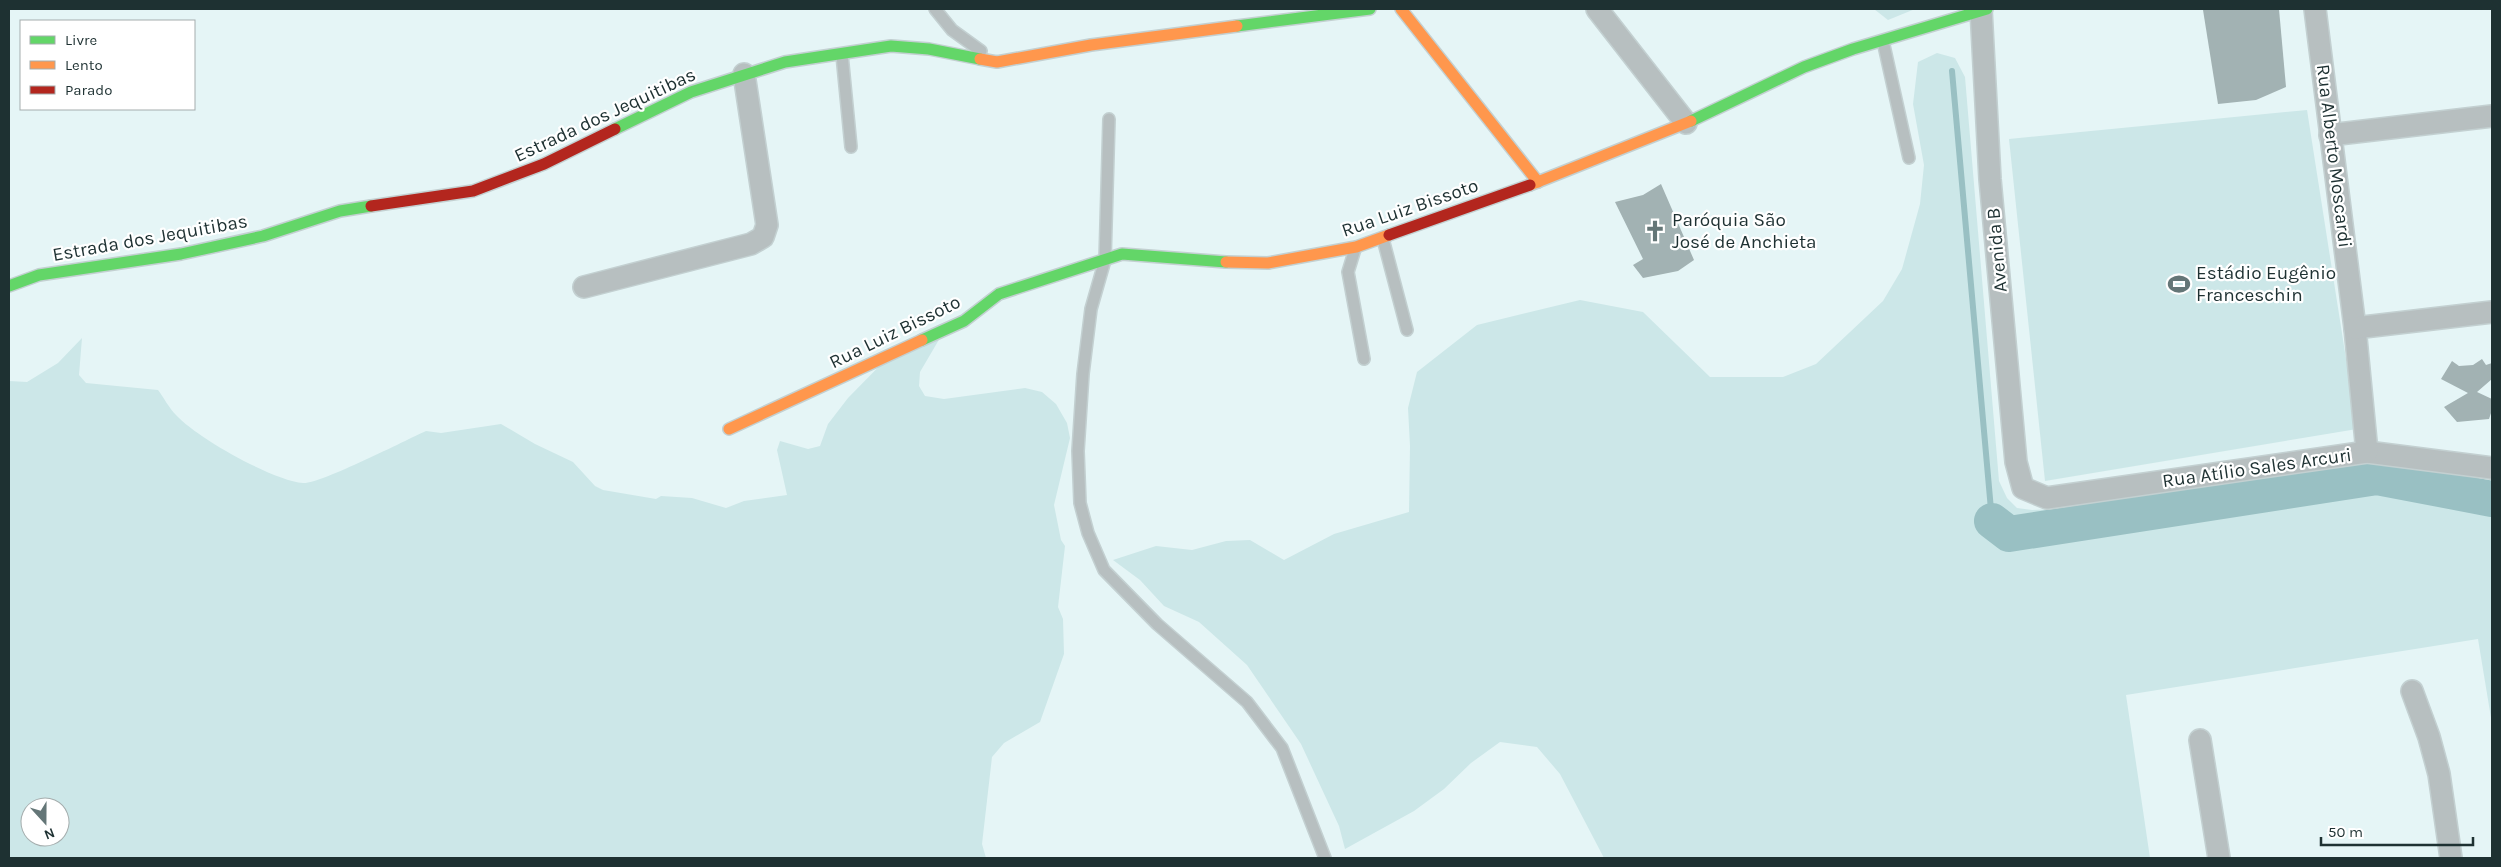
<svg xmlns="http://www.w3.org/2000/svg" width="2501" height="867" font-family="Karla,sans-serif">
	<rect width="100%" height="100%" fill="#e5f5f6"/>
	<g fill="#cce7e8" fill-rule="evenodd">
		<polygon points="1874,9 1915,9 1888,20"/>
		<polygon points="1937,53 1955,58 1965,77 1999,481 2007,498 2017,508 2032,510 2081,508 2351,468 2394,469 2492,485 2492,724 2478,639 2126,695 2150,858 1604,858 1560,774 1537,747 1500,742 1471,763 1444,789 1414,811 1345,849 1339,826 1301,744 1247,665 1199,622 1164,606 1140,580 1113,560 1156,546 1192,550 1226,541 1250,540 1284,560 1334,534 1409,512 1410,446 1408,408 1417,372 1477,325 1580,300 1643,312 1710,377 1783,377 1816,364 1883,301 1902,269 1920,204 1924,165 1913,104 1918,62"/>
		<polygon points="2307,110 2357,429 2045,481 2009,139"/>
		<path d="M947,326L920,372L919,386L925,396L944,399L1025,388L1042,392L1056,404L1067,423L1070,438L1054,505L1061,540L1065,546L1058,607L1063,619L1064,654L1040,722L1004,743L992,757L982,844L986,858H9V381L27,382L58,363L82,338L79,375L86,383L158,390C164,398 169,408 176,415C197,438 272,480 303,483C318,485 406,440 426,431L441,433L501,424L535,444L573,462L595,486L603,490L656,499L661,496L692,498L726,508L744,501L787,495L777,450L780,441L808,449L820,446L828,424L848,398L899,346ZM30,807H60V837H30Z"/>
	</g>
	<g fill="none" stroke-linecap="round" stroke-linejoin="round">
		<polyline stroke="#99c0c3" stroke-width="6" points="1952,71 1992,521"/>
		<polyline stroke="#99c0c3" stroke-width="36" points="1992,521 2009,534 2377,477 2492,499"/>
	</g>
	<g fill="#a2b2b3">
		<polygon points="2218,9 2279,9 2286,87 2256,100 2218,104 2203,10"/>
		<polygon points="1661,184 1694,260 1678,271 1643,278 1633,265 1643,259 1615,202 1643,195"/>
		<polygon points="2482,359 2486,365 2492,363 2492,379 2477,392 2492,399 2492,410 2489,419 2457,422 2444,407 2468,393 2441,379 2452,361 2459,366 2473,365"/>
	</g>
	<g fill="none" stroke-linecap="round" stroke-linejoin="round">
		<g stroke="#c3d0d1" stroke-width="14">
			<g id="lane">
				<polyline points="935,9 952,30 981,51"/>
				<polyline points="1883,41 1909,158"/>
				<polyline points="842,55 851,147"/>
				<polyline points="1109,119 1105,260 1091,309 1083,374 1078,451 1080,503 1088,533 1104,570 1157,624 1247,702 1282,748 1325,858"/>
				<polyline points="1383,239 1407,330"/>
				<polyline points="1355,249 1348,272 1364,359"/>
			</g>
		</g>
		<g stroke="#c3d0d1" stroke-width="24">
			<g id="street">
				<polyline points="1597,9 1686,123"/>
				<polyline points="1981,9 1990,179 2016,462 2023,488 2047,498 2367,452 2492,468"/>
				<polyline points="2315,9 2355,328 2367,452"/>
				<polyline points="2330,135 2492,116"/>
				<polyline points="584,287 751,244 763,237 767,225 744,74"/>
				<polyline points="2355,328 2492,312"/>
				<polyline points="2412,691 2429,737 2439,774 2451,858"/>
				<polyline points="2200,740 2219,858"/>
			</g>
		</g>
		<g stroke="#c3d0d1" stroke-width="14">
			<g id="fast">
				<polyline points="1237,26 1370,9"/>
				<polyline points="1691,121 1804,67 1853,49 1987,9"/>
				<polyline points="615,129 691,92 785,62 891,46 929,49 980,59"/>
				<polyline points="9,286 39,275 181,254 263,236 340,211 371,206"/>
				<polyline points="922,340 964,321 999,294 1122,254 1226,262"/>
			</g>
		</g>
		<g stroke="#c3d0d1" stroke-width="14">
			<g id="slow">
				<polyline points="1401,9 1538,182"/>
				<polyline points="980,59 997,62 1091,45 1237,26"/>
				<polyline points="1530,185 1691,121"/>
				<polyline points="1226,262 1268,263 1356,247 1389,235"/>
				<polyline points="729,429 922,340"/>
			</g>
		</g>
		<g stroke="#c3d0d1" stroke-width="14">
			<g id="jam">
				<polyline points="371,206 473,191 544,164 615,129"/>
				<polyline points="1389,235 1530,185"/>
			</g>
		</g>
		<use href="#lane" stroke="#b7bfc0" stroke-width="11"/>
		<use href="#street" stroke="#b7bfc0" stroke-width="21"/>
		<use href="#fast" stroke="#63d668" stroke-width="11"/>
		<use href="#slow" stroke="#ff974d" stroke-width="11"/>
		<use href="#jam" stroke="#b3261e" stroke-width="11"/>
	</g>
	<defs>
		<g id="church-bare" transform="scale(1.725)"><path d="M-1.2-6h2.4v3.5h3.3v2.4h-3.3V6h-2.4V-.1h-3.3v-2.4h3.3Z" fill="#647677" stroke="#fff" stroke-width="2.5" paint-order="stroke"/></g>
		<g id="stadium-bare" transform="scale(1.725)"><path d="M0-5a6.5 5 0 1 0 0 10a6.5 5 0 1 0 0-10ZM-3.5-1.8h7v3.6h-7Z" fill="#647677" stroke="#fff" stroke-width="2.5" paint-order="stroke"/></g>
	</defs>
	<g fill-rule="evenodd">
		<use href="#church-bare" x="1655" y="231"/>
		<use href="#stadium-bare" x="2179" y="284"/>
	</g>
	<g text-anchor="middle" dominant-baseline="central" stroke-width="4.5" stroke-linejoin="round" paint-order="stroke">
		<g font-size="19" fill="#1e3132" stroke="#fff">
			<text transform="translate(605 115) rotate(-25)">Estrada dos Jequitibas</text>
			<text transform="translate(2334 156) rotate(83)">Rua Alberto Moscardi</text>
			<text transform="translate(1410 208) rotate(-19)">Rua Luiz Bissoto</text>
			<text transform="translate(150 238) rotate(-10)">Estrada dos Jequitibas</text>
			<text transform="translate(1997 250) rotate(-95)">Avenida B</text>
			<text transform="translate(895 332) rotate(-26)">Rua Luiz Bissoto</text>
			<text transform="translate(2257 468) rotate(-8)">Rua Atílio Sales Arcuri</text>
		</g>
		<g font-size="19" fill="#1e3132" stroke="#fff" text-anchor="start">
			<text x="1672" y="220">Paróquia São<tspan x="1672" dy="22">José de Anchieta</tspan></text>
			<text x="2196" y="273">Estádio Eugênio<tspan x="2196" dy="22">Franceschin</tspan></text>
		</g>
	</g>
	<rect width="2501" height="867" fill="none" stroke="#1e3132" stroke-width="20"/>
	<rect x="20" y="20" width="175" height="90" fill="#ffffff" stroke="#a5adad"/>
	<rect x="30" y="36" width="25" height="8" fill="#63d668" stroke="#a5adad"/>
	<text x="65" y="45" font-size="15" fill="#1e3132">Livre</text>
	<rect x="30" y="61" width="25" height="8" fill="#ff974d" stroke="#a5adad"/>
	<text x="65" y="70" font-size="15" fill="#1e3132">Lento</text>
	<rect x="30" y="86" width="25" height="8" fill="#b3261e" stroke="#a5adad"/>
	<text x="65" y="95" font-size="15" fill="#1e3132">Parado</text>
	<g transform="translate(45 822) rotate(159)"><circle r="24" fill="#ffffff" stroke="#a5adad"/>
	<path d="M0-4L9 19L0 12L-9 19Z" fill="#647677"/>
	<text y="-8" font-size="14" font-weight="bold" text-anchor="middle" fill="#1e3132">N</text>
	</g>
	<path d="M2321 837v8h152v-8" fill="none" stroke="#1e3132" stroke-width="2.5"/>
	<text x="2328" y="837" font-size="15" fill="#1e3132" stroke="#ffffff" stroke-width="4" paint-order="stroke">50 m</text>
</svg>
